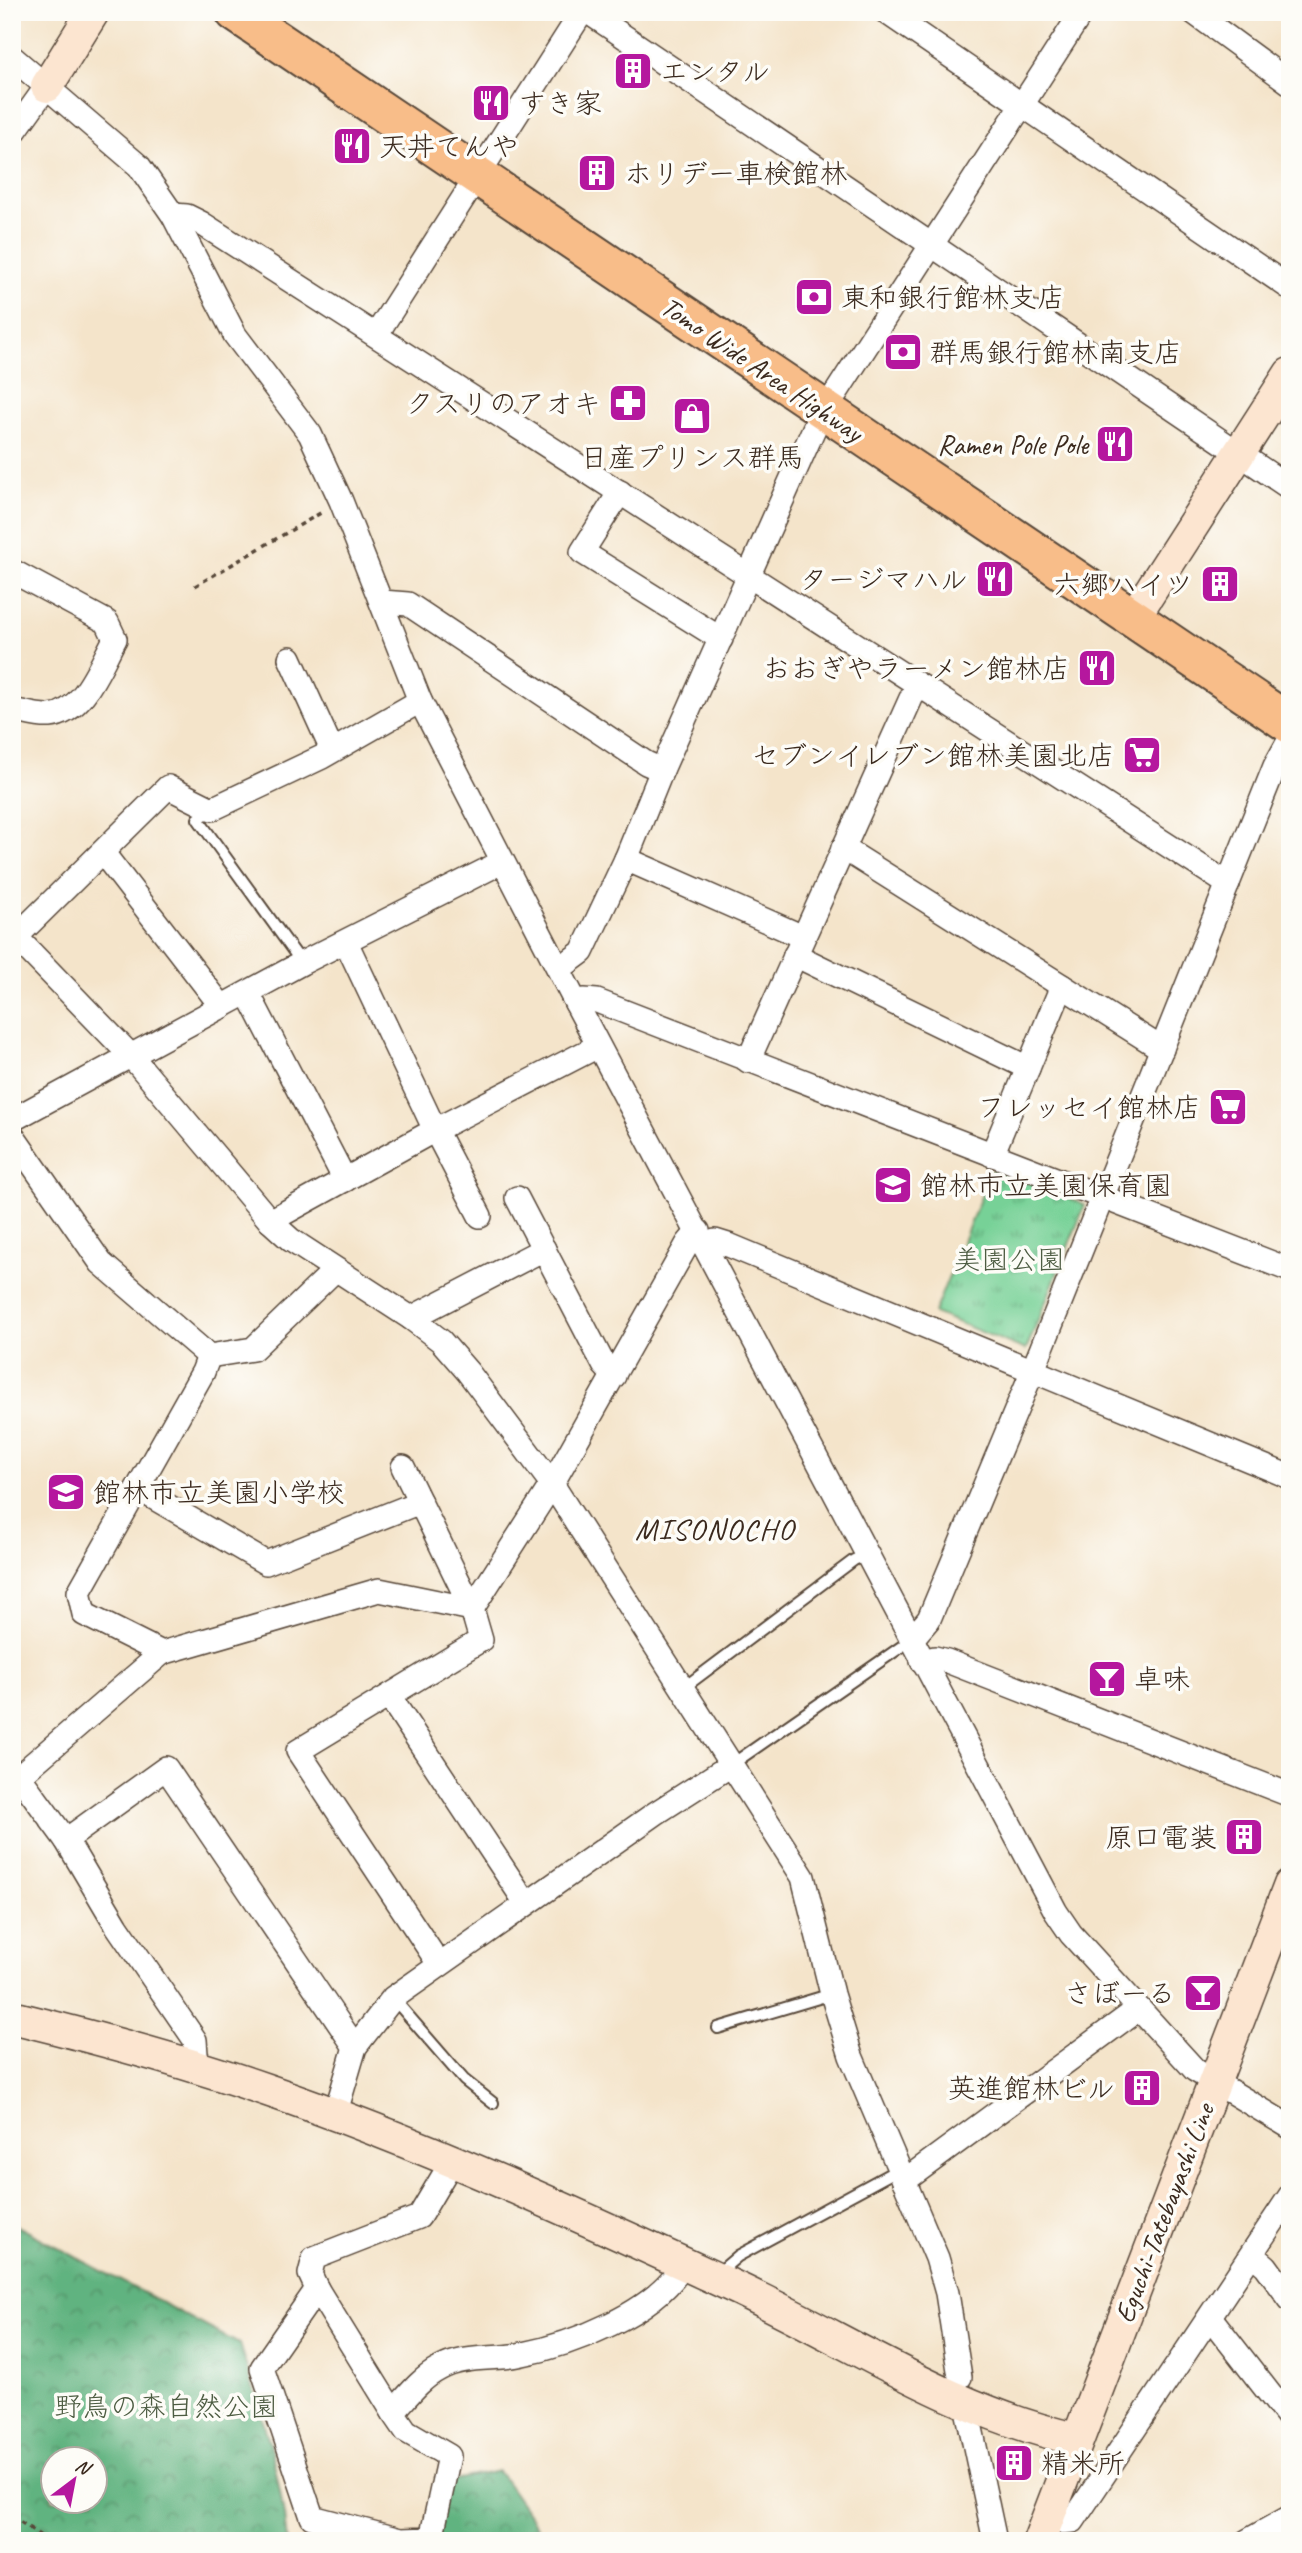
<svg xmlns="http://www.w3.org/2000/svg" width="1302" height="2553" font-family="Caveat,'Klee One',sans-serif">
	<defs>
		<pattern id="grass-tufts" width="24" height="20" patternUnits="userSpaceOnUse" patternTransform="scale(1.75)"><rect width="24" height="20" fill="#77d197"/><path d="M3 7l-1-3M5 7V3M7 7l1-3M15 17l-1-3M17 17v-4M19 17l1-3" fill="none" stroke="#63aa7b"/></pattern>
		<pattern id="forest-crowns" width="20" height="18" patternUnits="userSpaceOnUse" patternTransform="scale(1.75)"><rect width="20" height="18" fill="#61b380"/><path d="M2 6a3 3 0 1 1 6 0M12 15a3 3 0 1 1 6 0" fill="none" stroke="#519268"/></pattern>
	</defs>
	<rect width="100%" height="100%" fill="#fdfcf7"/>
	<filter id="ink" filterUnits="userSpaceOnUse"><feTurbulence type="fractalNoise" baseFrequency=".0143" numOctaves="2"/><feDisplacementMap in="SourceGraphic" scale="14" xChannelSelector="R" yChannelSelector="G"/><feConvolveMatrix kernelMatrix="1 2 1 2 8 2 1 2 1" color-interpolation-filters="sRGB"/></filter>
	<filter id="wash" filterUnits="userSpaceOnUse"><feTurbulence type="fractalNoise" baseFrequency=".00686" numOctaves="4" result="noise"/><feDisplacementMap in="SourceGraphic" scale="28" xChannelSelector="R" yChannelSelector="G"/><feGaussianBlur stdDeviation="1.57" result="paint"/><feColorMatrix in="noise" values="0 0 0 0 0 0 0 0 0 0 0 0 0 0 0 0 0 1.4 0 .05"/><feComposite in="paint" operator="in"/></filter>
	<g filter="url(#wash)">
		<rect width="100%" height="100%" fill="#f4e4ca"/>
		<polygon fill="url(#grass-tufts)" stroke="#597e5a" stroke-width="2" points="993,1167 1085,1205 1026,1350 934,1313"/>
		<g fill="url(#forest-crowns)" stroke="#4e6e4f" stroke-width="2" fill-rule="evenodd">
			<path d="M12,2223L239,2344C260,2408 281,2473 287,2541H12ZM52,2458H94V2500H52Z"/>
			<polygon points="498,2471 539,2529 554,2541 428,2541 438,2483"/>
		</g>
	</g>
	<g filter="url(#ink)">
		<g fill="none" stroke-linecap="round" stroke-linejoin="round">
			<g stroke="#574638" stroke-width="14">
				<g id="lane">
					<polyline points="212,810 198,819 302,963"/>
					<polyline points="682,1689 854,1560 867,1554"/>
					<polyline points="731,1765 911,1640"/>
					<polyline points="393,1998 464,2080 493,2103"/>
					<polyline points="718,2028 832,1994"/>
					<polyline points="720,2277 724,2268 738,2256 899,2169"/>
				</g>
			</g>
			<g stroke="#574638" stroke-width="26">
				<g id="street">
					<polyline points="588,12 1290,488"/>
					<polyline points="886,12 1290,288"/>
					<polyline points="1193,12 1290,83"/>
					<polyline points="12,57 139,166 173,215 235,335 310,434 341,501 420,701 576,1003 1056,1912 1071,1934 1195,2070 1290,2127"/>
					<polyline points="12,135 47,86"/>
					<polyline points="173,215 187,216 201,223 1228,884"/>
					<polyline points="376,335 582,12"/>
					<polyline points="620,492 582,552 721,639"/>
					<path d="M12,571L107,622L115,639C101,663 84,713 50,716C38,717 24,712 12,710"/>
					<polyline points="382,602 408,604 646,763 662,770"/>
					<polyline points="290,658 332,750"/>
					<polyline points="843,848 1162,1049"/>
					<polyline points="103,853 222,1007"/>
					<polyline points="626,859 803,937"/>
					<polyline points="12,933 132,1057 270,1221 291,1240 411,1318 441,1341 468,1372 552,1484 803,1877 832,1994 851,2056 937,2258 947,2293 960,2377"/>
					<polyline points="17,936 168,787 212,809 322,757 420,701"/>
					<polyline points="346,942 435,1130 480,1216"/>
					<polyline points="795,955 1028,1068"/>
					<polyline points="559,969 582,952 626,859 662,770 816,424 1082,12"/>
					<polyline points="248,993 345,1180"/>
					<polyline points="576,1003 584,1000 597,1001 1290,1270"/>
					<polyline points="748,1061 912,696 921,686"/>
					<polyline points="12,1120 302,963 502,862"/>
					<polyline points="12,1135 101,1263 209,1356"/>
					<polyline points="992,1155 1062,986"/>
					<polyline points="517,1198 604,1365 614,1376"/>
					<polyline points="270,1221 435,1130 598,1046"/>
					<polyline points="705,1244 715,1241 731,1246 1290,1477"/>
					<polyline points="411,1318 544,1249"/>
					<polyline points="209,1356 203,1372 79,1592 84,1614 162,1653 379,1590 472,1609"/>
					<polyline points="209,1356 253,1349 335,1270"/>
					<polyline points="403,1467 472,1609 481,1640 298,1751 439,1964"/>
					<polyline points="137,1488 266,1563 420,1502"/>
					<polyline points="472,1609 552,1484 688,1243 698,1231"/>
					<polyline points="911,1640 929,1619 1033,1370 1275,766 1290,739"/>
					<polyline points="162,1653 19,1776 66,1840 117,1926 195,2040 197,2068"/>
					<polyline points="922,1661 935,1658 947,1661 1290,1795"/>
					<polyline points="389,1696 526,1903"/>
					<polyline points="66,1840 166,1768 355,2047"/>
					<polyline points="335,2115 355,2047 393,1998 656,1813 731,1765"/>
					<polyline points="904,2181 1138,2009"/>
					<polyline points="1252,2254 1266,2266 1290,2299"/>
					<path d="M317,2289L262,2368L312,2517L400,2540L431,2539L449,2456L406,2431L393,2412C407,2397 420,2379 439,2369C463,2355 493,2360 518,2355C571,2345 657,2313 683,2264"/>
					<polyline points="1210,2317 1290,2420"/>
					<polyline points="965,2400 995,2541"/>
					<polyline points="393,2412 317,2289 310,2274 314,2258 419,2217 451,2163"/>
					<polyline points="1045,2523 1073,2521 1290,2196"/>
					<polyline points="1247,2541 1290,2517"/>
				</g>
			</g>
			<g stroke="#574638" stroke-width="35">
				<g id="secondary">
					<polyline points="47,86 93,12"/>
					<polyline points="1133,618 1290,374"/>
					<path d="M12,2017C98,2038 184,2061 267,2090C423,2143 580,2216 730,2285C844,2337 952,2412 1076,2439"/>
					<polyline points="1039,2541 1290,1885"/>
				</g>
			</g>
			<g stroke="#574638" stroke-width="42">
				<polyline id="highway" points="235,12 1290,724"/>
			</g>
			<g stroke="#574638" stroke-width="3.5" stroke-dasharray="5 5" stroke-linecap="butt">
				<polyline points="195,586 324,511"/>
				<polyline points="12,2516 48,2541"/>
			</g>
			<use href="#lane" stroke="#fff" stroke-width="10"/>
			<use href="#street" stroke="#fff" stroke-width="23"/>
			<use href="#secondary" stroke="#fce5d0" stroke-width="32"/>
			<use href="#highway" stroke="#f8bd89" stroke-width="38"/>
		</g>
	</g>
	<defs>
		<g id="building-square" transform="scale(2.0125)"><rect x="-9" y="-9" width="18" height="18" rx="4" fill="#b5179e" stroke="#fdfcf7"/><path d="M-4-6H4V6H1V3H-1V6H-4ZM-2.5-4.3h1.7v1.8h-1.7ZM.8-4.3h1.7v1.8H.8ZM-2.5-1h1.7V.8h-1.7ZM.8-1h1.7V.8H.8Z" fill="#fff"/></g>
		<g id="restaurant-square" transform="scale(2.0125)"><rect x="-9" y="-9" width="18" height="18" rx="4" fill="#b5179e" stroke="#fdfcf7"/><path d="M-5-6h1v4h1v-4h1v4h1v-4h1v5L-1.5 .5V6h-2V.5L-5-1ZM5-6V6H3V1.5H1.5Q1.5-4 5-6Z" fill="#fff"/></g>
		<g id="bank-square" transform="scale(2.0125)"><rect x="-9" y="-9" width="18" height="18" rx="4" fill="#b5179e" stroke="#fdfcf7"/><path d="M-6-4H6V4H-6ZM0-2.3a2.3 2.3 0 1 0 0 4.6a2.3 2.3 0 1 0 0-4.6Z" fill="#fff"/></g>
		<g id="pharmacy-square" transform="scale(2.0125)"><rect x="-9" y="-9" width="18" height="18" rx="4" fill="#b5179e" stroke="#fdfcf7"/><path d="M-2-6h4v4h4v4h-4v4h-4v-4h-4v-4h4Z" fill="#fff"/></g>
		<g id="shop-square" transform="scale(2.0125)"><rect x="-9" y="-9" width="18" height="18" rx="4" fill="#b5179e" stroke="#fdfcf7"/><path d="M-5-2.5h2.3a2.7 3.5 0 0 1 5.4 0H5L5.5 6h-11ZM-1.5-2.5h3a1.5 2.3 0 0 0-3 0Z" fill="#fff"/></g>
		<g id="supermarket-square" transform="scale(2.0125)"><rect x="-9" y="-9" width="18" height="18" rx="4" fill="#b5179e" stroke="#fdfcf7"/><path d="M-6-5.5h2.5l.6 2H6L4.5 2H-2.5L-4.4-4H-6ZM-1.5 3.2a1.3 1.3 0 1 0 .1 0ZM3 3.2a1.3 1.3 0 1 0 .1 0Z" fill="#fff"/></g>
		<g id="school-square" transform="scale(2.0125)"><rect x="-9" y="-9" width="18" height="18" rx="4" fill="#b5179e" stroke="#fdfcf7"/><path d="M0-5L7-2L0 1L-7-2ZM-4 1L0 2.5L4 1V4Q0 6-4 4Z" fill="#fff"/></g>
		<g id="bar-square" transform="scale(2.0125)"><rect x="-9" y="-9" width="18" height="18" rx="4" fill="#b5179e" stroke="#fdfcf7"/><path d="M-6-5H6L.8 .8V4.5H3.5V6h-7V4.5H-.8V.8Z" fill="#fff"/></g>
	</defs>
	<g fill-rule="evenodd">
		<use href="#building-square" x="633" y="71"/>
		<use href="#restaurant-square" x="491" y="103"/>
		<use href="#restaurant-square" x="352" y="146"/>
		<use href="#building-square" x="597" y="173"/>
		<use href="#bank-square" x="814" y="297"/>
		<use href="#bank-square" x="903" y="352"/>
		<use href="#pharmacy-square" x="628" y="403"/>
		<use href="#shop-square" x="692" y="416"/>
		<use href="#restaurant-square" x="1115" y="444"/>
		<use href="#restaurant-square" x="995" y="579"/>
		<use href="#building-square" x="1220" y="584"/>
		<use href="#restaurant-square" x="1097" y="668"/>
		<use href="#supermarket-square" x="1142" y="755"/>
		<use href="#supermarket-square" x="1228" y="1107"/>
		<use href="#school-square" x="893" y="1185"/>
		<use href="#school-square" x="66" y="1492"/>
		<use href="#bar-square" x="1107" y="1679"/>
		<use href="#building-square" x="1244" y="1837"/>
		<use href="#bar-square" x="1203" y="1993"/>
		<use href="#building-square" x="1142" y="2088"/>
		<use href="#building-square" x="1014" y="2463"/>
	</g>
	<g text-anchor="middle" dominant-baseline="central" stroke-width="7" stroke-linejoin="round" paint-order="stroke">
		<g font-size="28" fill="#3b2a1e" stroke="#fdfcf7" text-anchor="start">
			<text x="660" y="71">エンタル</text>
			<text x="518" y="103">すき家</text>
			<text x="379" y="146">天丼てんや</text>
			<text x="624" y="173">ホリデー車検館林</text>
			<text x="841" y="297">東和銀行館林支店</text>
			<text x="930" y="352">群馬銀行館林南支店</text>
			<text x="601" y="403" text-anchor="end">クスリのアオキ</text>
			<text x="1088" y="444" text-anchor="end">Ramen Pole Pole</text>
			<text x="692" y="457" text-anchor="middle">日産プリンス群馬</text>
			<text x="968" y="579" text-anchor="end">タージマハル</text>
			<text x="1193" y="584" text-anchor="end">六郷ハイツ</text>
			<text x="1070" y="668" text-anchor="end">おおぎやラーメン館林店</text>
			<text x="1115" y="755" text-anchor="end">セブンイレブン館林美園北店</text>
			<text x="1201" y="1107" text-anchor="end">フレッセイ館林店</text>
			<text x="920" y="1185">館林市立美園保育園</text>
			<text x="93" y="1492">館林市立美園小学校</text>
			<text x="1134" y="1679">卓味</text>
			<text x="1217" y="1837" text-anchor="end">原口電装</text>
			<text x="1176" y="1993" text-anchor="end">さぼーる</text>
			<text x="1115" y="2088" text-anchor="end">英進館林ビル</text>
			<text x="1041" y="2463">精米所</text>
		</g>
		<g font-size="28" fill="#3b2a1e" stroke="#fdfcf7">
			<text transform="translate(762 369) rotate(34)">Tomo Wide Area Highway</text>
			<text transform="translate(1164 2213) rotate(-69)">Eguchi-Tatebayashi Line</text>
		</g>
		<g font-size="28" fill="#4d5c42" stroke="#fdfcf7">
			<text x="1009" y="1259">美園公園</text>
			<text x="166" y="2406">野鳥の森自然公園</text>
		</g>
		<g font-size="30" letter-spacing="2" fill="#3b2a1e" stroke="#fdfcf7">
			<text x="715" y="1529">MISONOCHO</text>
		</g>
	</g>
	<rect width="1302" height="2553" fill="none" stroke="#fdfcf7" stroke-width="42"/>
	<g transform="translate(74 2480) rotate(32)"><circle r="33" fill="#fdfcf7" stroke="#afa8a0" stroke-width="2"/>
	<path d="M0-5L12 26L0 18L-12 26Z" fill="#b5179e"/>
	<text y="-10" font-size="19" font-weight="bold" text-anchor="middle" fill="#3b2a1e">N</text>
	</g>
</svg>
